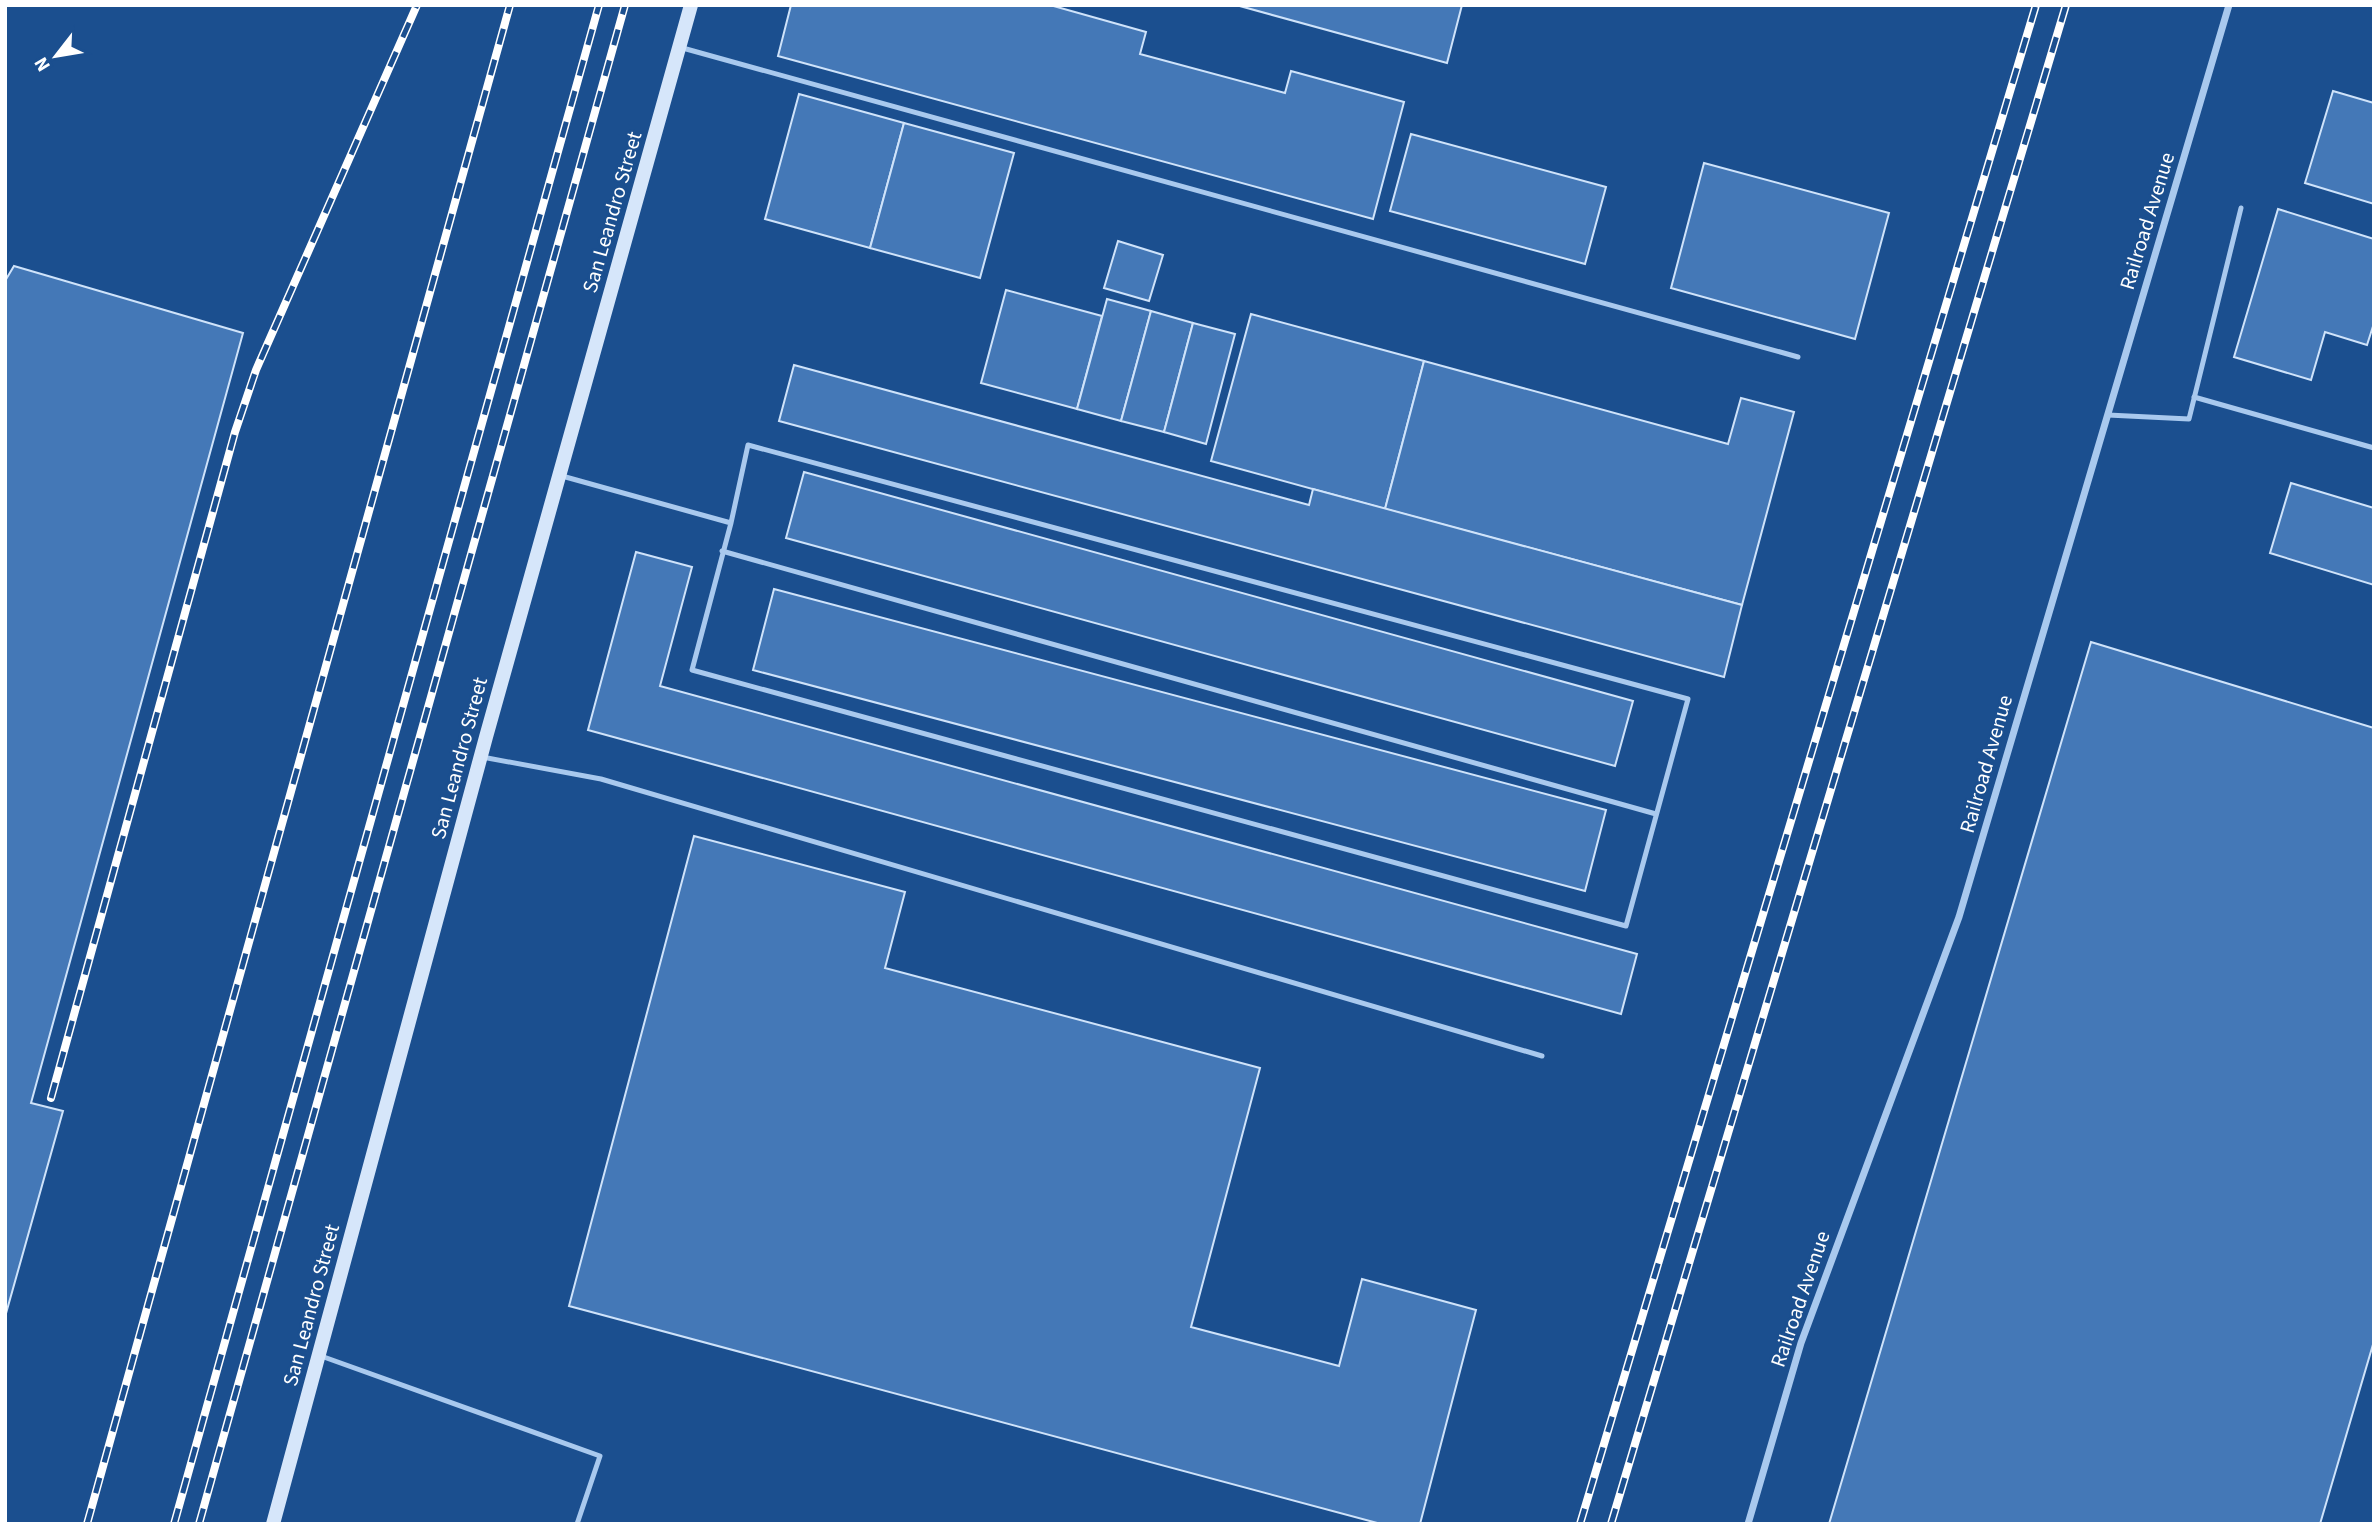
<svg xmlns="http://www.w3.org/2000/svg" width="2379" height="1529" font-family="'Source Sans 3',sans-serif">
	<rect width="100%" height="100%" fill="#1b4f8f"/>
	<g fill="#4478b7" stroke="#cfe3fa" stroke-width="2">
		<polygon points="791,5 1050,5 1146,32 1140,54 1285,93 1291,71 1404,102 1373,219 778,56"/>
		<polygon points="1236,5 1462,5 1447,63"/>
		<polygon points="2333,91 2374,103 2374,204 2305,183"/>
		<polygon points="799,94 904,123 870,248 765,219"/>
		<polygon points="904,123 1014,153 980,278 870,248"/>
		<polygon points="1411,134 1606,187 1585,264 1390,211"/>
		<polygon points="1704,163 1889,213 1855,339 1671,288"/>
		<polygon points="2278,209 2374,239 2374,323 2367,345 2325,332 2311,380 2234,357"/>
		<polygon points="1118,241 1163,255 1149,301 1104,288"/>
		<polygon points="14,266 243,333 31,1103 63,1111 5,1317 5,281"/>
		<polygon points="1006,290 1102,316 1077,409 981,383"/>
		<polygon points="1107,299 1151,311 1121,421 1077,409"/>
		<polygon points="1151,311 1193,323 1164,432 1121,421"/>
		<polygon points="1251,314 1424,361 1385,509 1211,461"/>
		<polygon points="1193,323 1235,334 1206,444 1164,432"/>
		<polygon points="1424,361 1728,444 1741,398 1794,412 1742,605 1385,509"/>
		<polygon points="794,365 1309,505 1313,489 1742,605 1724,677 779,421"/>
		<polygon points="804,472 1633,701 1615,766 786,538"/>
		<polygon points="2291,483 2374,508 2374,585 2270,553"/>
		<polygon points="636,552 692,567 660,686 1637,954 1621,1014 588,730"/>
		<polygon points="774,589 1606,810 1585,891 753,670"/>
		<polygon points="2091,642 2374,728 2374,1341 2320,1524 1829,1524"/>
		<polygon points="694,836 905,892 885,968 1260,1068 1191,1327 1339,1366 1362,1279 1476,1310 1420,1524 1381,1524 569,1306"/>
	</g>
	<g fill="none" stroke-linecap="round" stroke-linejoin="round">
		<g stroke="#a9c9ee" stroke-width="5">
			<polyline points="679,47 1798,357"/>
			<polyline points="2194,397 2374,448"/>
			<polyline points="2108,415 2189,419 2241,208"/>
			<polyline points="562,476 731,523 748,445 1688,699 1626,926 692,670 731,523"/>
			<polyline points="722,551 1656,814"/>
			<polyline points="482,757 601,779 1542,1056"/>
			<polyline points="321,1356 600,1456 577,1524"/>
		</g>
		<polyline stroke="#a9c9ee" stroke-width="7" points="1748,1524 1801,1343 1959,917 2229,5"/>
		<polyline stroke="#d6e6fa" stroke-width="14" points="273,1524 486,737 691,5"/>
		<g stroke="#fff" stroke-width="8">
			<g id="rail">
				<polyline points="51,1098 235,432 256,370 417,5"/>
				<polyline points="87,1524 510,5"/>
				<polyline points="174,1524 599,5"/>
				<polyline points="199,1524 625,5"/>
				<polyline points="1580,1524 2036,5"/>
				<polyline points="1611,1524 2066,5"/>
			</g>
		</g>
		<use href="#rail" stroke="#1b4f8f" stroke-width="5" stroke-dasharray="16" stroke-linecap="butt"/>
	</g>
	<g text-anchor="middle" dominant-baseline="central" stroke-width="5" stroke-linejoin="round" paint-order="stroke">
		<g font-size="21" fill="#fff" stroke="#1b4f8f">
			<text transform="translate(612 212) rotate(-74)">San Leandro Street</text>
			<text transform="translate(2147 221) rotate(-73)">Railroad Avenue</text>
			<text transform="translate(459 758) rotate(-75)">San Leandro Street</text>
			<text transform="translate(1986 764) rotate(-74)">Railroad Avenue</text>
			<text transform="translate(1800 1299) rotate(-71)">Railroad Avenue</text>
			<text transform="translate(311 1305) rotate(-75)">San Leandro Street</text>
		</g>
	</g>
	<rect width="2379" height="1529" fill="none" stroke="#ffffff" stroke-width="14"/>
	<g transform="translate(56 56) rotate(239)" stroke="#1b4f8f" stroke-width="5" paint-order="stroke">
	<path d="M0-5L12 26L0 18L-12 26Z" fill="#ffffff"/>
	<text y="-10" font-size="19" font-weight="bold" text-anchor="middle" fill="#ffffff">N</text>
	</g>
</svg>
